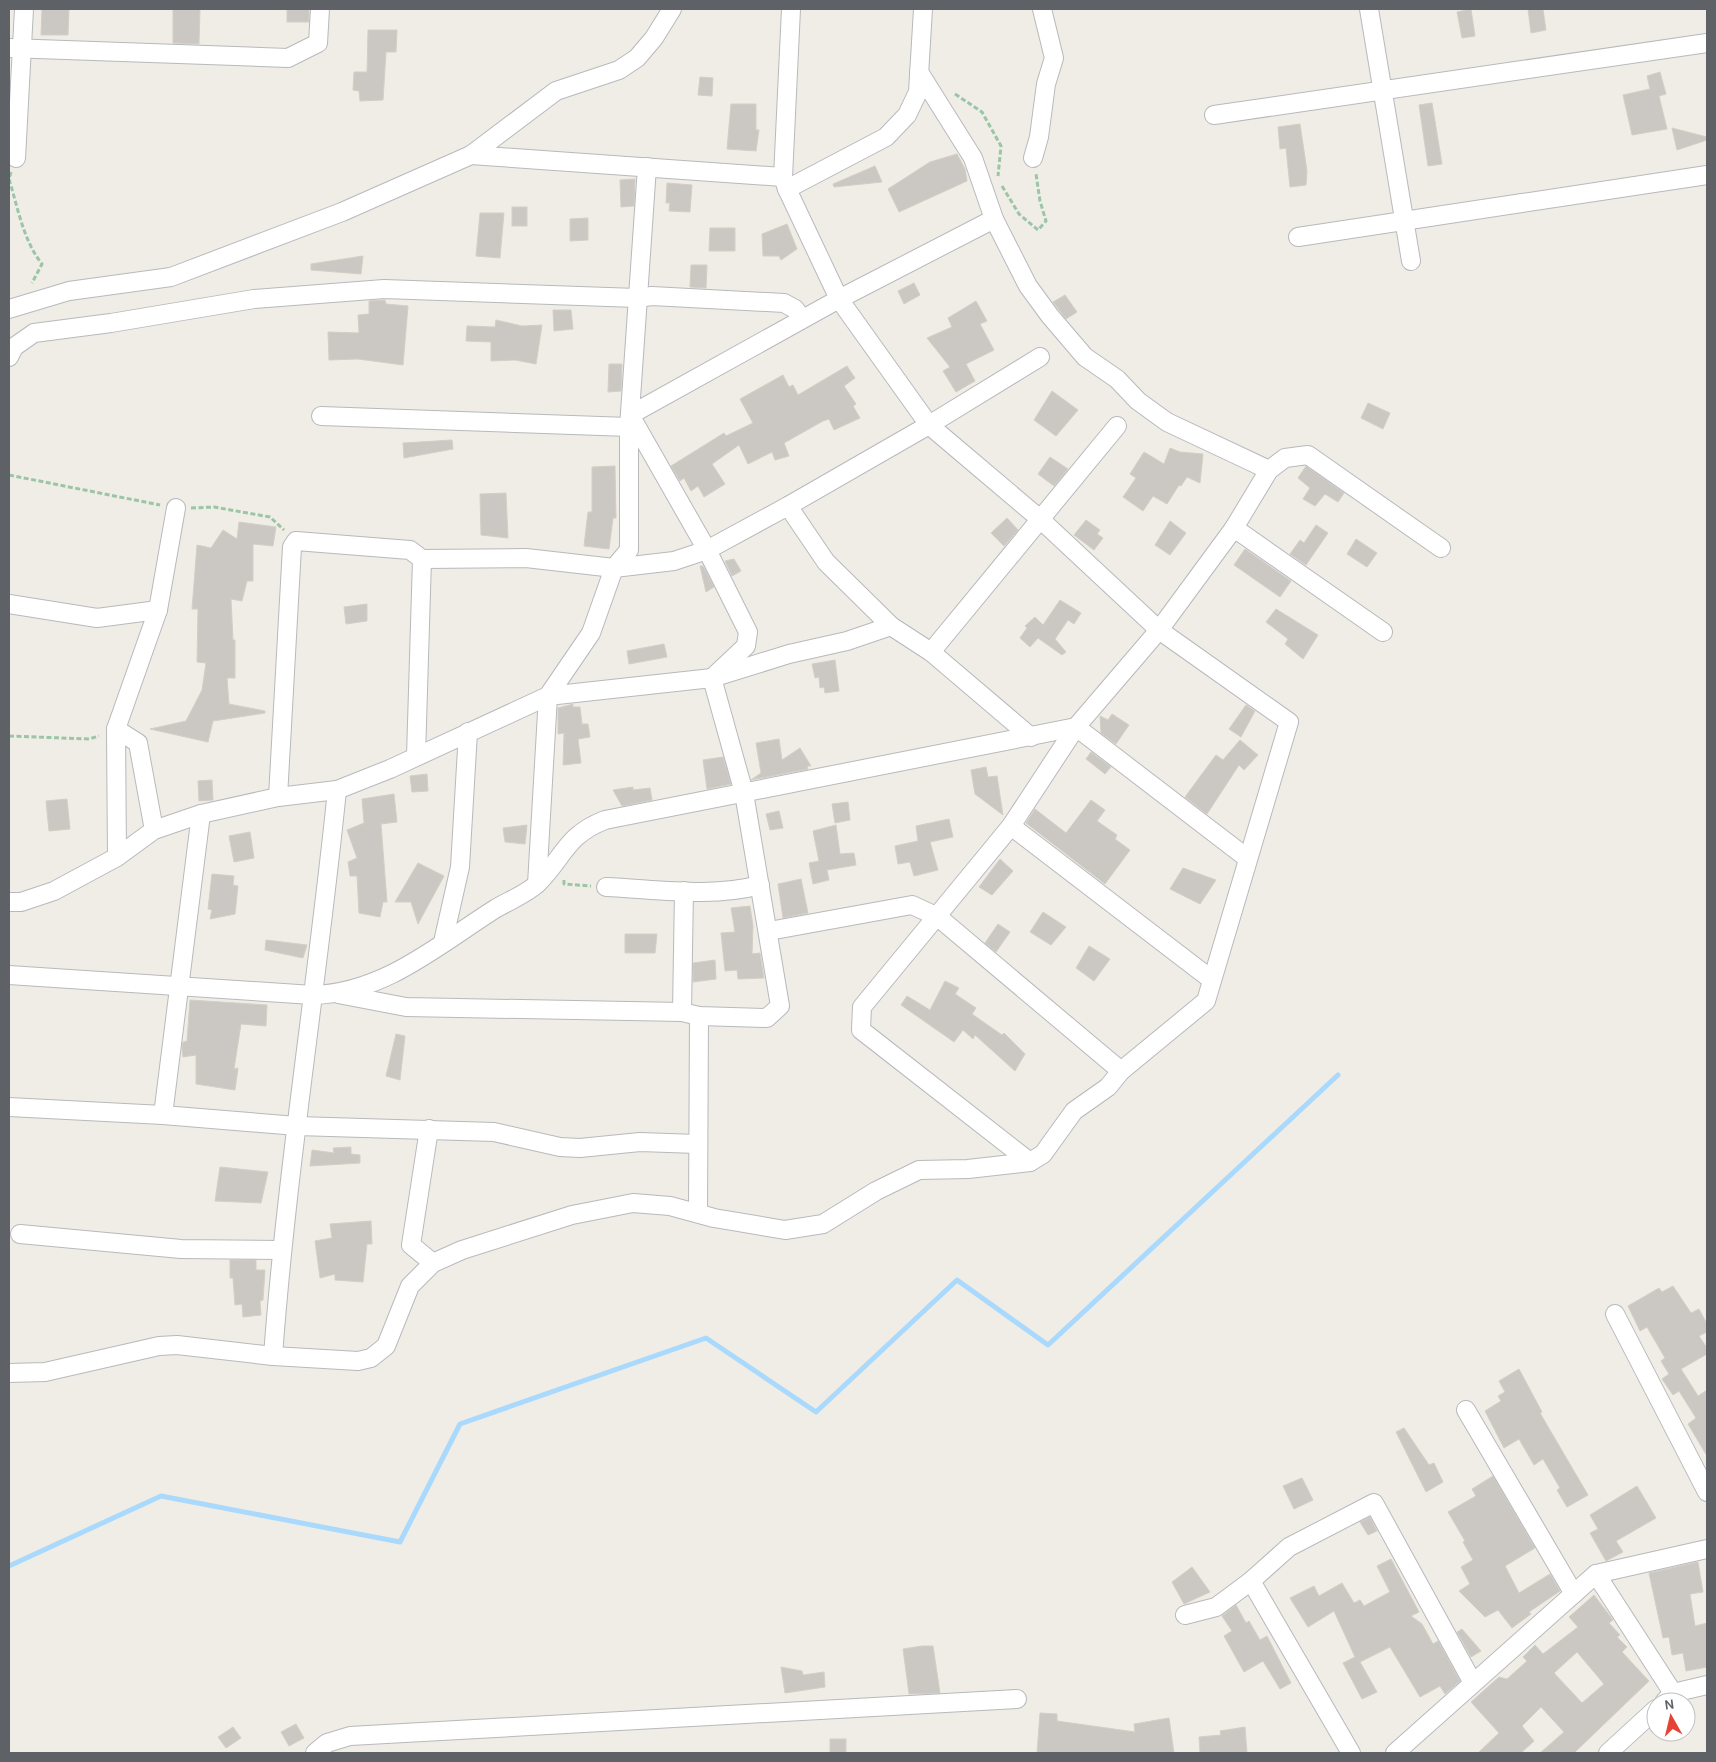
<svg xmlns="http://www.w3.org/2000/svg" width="1716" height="1762" font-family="Karla,sans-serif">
	<rect width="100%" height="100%" fill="#f0ede6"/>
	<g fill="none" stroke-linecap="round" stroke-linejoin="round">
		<polyline stroke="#a9d9fd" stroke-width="5" points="9,1566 161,1496 400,1542 460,1424 706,1338 816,1412 957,1280 1048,1345 1338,1075"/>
	</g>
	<g fill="#cbc8c4" stroke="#d4cfc5" fill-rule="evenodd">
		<polygon points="42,9 69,9 68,35 41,35"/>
		<polygon points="173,9 200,9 199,44 173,43"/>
		<rect x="287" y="9" width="22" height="13"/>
		<polygon points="1471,9 1475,36 1462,38 1457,12"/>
		<polygon points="1528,9 1543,9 1546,30 1531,33"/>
		<polygon points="368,30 397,30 396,52 386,52 383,100 360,101 359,91 353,90 354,72 367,72"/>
		<polygon points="1660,72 1666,94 1659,96 1667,129 1632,135 1623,95 1650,89 1647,76"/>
		<polygon points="700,77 713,78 712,96 698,95"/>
		<polygon points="1432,103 1442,164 1428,166 1419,105"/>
		<polygon points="731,104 756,104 756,130 759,130 756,151 727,149"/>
		<polygon points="1300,124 1307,171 1306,185 1290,187 1286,148 1280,149 1278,127"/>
		<polygon points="1672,128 1707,137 1707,140 1677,150"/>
		<polygon points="957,154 965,169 967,181 899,212 888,189 930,162"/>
		<polygon points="875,166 882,182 834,187 833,184"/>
		<polygon points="635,179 634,206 621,207 620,180"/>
		<polygon points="667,183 692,185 690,212 669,211 670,203 666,203"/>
		<rect x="512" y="207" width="15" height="19"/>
		<polygon points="480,213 504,213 500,258 476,256"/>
		<polygon points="588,218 588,240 570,241 570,219"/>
		<polygon points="787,224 797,249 781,260 779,256 763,256 762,234"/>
		<polygon points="710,228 735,228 735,251 709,251"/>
		<polygon points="363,256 361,274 311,270 311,264"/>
		<polygon points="691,265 707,265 706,288 690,287"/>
		<polygon points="914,283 920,295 904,304 898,291"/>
		<polygon points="1065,295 1077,312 1066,319 1053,302"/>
		<polygon points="385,300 386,304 408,306 403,365 358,359 329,360 328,332 359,333 358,315 369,314 369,301"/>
		<polygon points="976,301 987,321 980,324 994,350 966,364 975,381 956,392 943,371 950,367 927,338 952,327 948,318"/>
		<polygon points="553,310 571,310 573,329 554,331"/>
		<polygon points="496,320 522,326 542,325 536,364 515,360 491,361 491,342 466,341 467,326 495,327"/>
		<polygon points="609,364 622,364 621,391 608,392"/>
		<polygon points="847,366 855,378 844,386 856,404 853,406 860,418 834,430 829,419 823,421 784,443 789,456 775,460 772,452 748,464 739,445 712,464 725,484 704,497 698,486 691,491 684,478 680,481 671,466 724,433 726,436 753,423 740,399 783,375 789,387 793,385 798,395"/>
		<polygon points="1052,391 1078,410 1056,436 1034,420"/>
		<polygon points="1368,403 1390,413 1383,429 1361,418"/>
		<polygon points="452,440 453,449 404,458 403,443"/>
		<polygon points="1170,448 1180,452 1203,454 1200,483 1187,477 1181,486 1179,485 1167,504 1153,496 1143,511 1123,497 1136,478 1130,474 1144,452 1164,464"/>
		<polygon points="1050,457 1068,469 1054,486 1038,474"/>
		<polygon points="615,466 616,518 613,518 609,549 584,546 588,512 592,512 592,467"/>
		<polygon points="1306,466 1344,493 1338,502 1325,494 1315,506 1303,499 1310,488 1298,478"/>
		<polygon points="506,493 508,538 481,535 480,494"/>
		<polygon points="1007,518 1018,530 1004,546 991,533"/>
		<polygon points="1086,520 1100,530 1097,534 1103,538 1094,550 1074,535"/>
		<polygon points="1170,521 1186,533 1170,555 1155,545"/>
		<polygon points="239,522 276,527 273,546 253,544 253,581 247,581 242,601 231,599 233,640 235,640 235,678 227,678 229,704 265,711 265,713 213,721 208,742 150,729 186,721 202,690 206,663 197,662 198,609 192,609 197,545 211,548 223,530 237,539"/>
		<polygon points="1316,525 1328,533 1306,565 1290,554 1300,540 1304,543"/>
		<polygon points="1356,539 1377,553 1367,567 1347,554"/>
		<polygon points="1245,549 1291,581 1280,597 1234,565"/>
		<polygon points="734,559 741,571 732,576 725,561"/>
		<polygon points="700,566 703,566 714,587 706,592"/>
		<polygon points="1060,600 1081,613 1074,624 1068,620 1055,639 1066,652 1062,655 1038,638 1030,647 1020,638 1027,628 1025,626 1035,617 1043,625"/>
		<polygon points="367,604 367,621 346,624 344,607"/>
		<polygon points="1276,609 1318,635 1303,659 1285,644 1288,639 1266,622"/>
		<polygon points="664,644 667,657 629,664 627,651"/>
		<polygon points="835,660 839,691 825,693 824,687 820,688 819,677 815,678 812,664"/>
		<polygon points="573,704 573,707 580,707 582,724 588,724 590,737 578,739 581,763 563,765 564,733 558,734 558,708"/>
		<polygon points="1246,705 1255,711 1241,737 1229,729"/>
		<polygon points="1112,714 1129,725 1116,744 1101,733 1100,716 1108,720"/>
		<polygon points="779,739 782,760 800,748 811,766 807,766 808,769 751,780 761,773 756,743"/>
		<polygon points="1240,740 1258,755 1244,770 1239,765 1207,814 1185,797 1216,755 1223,760"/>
		<polygon points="1091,752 1111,767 1105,774 1086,759"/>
		<polygon points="723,757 731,784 707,789 703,760"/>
		<polygon points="986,767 988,777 997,776 1003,815 975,794 971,770"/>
		<polygon points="427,774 428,791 412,792 410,776"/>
		<polygon points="212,780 213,800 199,801 198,781"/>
		<polygon points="633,787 633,790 650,788 652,800 622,806 613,790"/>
		<polygon points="394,794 397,822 381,824 387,902 383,902 380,917 359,913 357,876 350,876 348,862 357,858 347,830 364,823 362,799"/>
		<polygon points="67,799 70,829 49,831 46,801"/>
		<polygon points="1091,800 1105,810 1097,821 1117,835 1115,839 1130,850 1105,884 1026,823 1035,809 1066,833"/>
		<polygon points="848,802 850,820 835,823 832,804"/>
		<polygon points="779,811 783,828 770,830 766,814"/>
		<polygon points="949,819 953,837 930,842 938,870 914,876 910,862 898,864 895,846 918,841 916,826"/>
		<polygon points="527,825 525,844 505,842 503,828"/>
		<polygon points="836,825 840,854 854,853 856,865 827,870 829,880 813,884 809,863 819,861 813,831"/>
		<polygon points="250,832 254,858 234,862 229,836"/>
		<polygon points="1000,859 1013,871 992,895 979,887"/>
		<polygon points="418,863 444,876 418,924 411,902 395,902"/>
		<polygon points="1183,868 1216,880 1200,904 1170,889"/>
		<polygon points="212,874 234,876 233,885 238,886 235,914 210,919 212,910 208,909"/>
		<polygon points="801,879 808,913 783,918 778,884"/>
		<polygon points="750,906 753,926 752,954 760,953 764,978 738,979 737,970 725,971 721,933 735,932 731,908"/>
		<polygon points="1043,912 1066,927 1051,945 1030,932"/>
		<polygon points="998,924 1010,932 996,952 985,943"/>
		<polygon points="625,934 657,934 655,953 625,953"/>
		<polygon points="266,940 307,945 303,958 265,950"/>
		<polygon points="1089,946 1110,959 1094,981 1076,968"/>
		<polygon points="715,960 716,979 693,982 693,963"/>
		<polygon points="945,981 959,988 955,994 976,1008 972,1014 1002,1035 1004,1033 1025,1054 1015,1071 975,1035 973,1039 963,1030 954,1042 901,1005 907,996 930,1010"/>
		<polygon points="190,1000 267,1005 266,1026 241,1024 234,1069 238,1068 235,1090 196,1084 196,1055 183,1057 182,1049 183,1042 187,1041"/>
		<polygon points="396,1034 405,1036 400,1080 386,1076"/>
		<polygon points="351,1147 351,1154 360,1155 360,1163 310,1166 312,1150 334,1153 333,1148"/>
		<polygon points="220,1167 268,1172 261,1203 215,1201"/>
		<polygon points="371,1221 372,1244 367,1244 363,1282 335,1280 335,1274 320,1278 315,1241 332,1238 330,1224"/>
		<polygon points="230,1260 256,1260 256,1270 265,1270 263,1300 260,1301 261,1315 243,1317 242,1304 235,1305 233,1278 230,1278"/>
		<polygon points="1673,1286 1691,1313 1699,1309 1707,1324 1707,1332 1699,1336 1707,1348 1707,1354 1681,1369 1698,1396 1707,1390 1707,1456 1688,1424 1696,1418 1679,1391 1673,1395 1662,1379 1669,1374 1661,1361 1665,1358 1647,1327 1640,1331 1628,1306 1659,1288 1662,1292"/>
		<polygon points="1519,1369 1542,1412 1540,1413 1588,1495 1567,1507 1557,1490 1560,1488 1543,1459 1534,1465 1519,1439 1504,1448 1485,1411 1501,1401 1498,1396 1505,1392 1499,1381"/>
		<polygon points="1404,1428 1429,1465 1434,1463 1443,1482 1426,1492 1396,1432"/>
		<polygon points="1493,1476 1535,1548 1505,1566 1519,1593 1550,1574 1560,1591 1529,1612 1531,1614 1512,1628 1498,1610 1485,1617 1459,1591 1470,1584 1461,1567 1473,1560 1463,1542 1465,1541 1448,1512 1476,1496 1472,1489"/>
		<polygon points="1302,1478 1313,1500 1294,1509 1283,1486"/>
		<polygon points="1637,1486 1656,1518 1616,1541 1623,1552 1606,1561 1590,1533 1598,1529 1590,1515"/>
		<polygon points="1370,1517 1377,1531 1368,1535 1360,1522"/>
		<polygon points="1391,1559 1419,1612 1411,1616 1422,1624 1433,1644 1438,1641 1460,1681 1445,1694 1440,1686 1420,1697 1390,1647 1360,1662 1377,1692 1362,1699 1343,1663 1355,1657 1334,1611 1308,1627 1290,1598 1314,1586 1319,1596 1342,1583 1354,1603 1360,1600 1364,1606 1390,1592 1377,1566"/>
		<polygon points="1698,1562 1703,1592 1690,1594 1695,1626 1707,1623 1707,1667 1686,1671 1683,1653 1672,1655 1669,1637 1663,1638 1649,1573"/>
		<polygon points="1192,1567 1210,1592 1184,1604 1172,1582"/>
		<path d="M1594,1595L1613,1620L1609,1623L1620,1635L1617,1637L1627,1647L1622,1652L1649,1681L1574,1753H1540L1564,1732L1541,1707L1522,1726L1534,1741L1521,1753H1478L1499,1733L1471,1702L1499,1677L1507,1679L1527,1661L1523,1657L1535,1645L1543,1654L1578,1627L1569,1617ZM1577,1652L1604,1684L1582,1703L1554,1673Z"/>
		<polygon points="1236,1605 1246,1623 1249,1621 1260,1640 1267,1636 1291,1683 1280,1689 1263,1661 1244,1672 1224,1636 1232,1631 1222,1616"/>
		<polygon points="1462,1629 1481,1651 1471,1657 1457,1632"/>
		<polygon points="922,1646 933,1646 940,1693 909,1694 903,1649"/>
		<polygon points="781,1667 802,1671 803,1675 824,1672 825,1687 785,1693"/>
		<polygon points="1040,1713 1057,1714 1057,1721 1135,1732 1134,1724 1169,1718 1174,1753 1037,1753"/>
		<polygon points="296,1724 304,1738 289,1746 281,1732"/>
		<polygon points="233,1727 241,1738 226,1748 218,1737"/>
		<polygon points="1245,1727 1247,1753 1200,1753 1199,1737 1221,1735 1220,1731"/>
		<rect x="830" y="1739" width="16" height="14"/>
	</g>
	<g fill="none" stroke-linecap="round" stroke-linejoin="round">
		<g stroke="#b7b9bd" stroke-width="20">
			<g id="minor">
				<polyline points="1369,9 1411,261"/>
				<polyline points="9,48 288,58 318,43 320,9"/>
				<polyline points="919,72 973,158 994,219 1028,286 1050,316 1085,357 1117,379 1138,401 1167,422 1269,470"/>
				<polyline points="1214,115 1707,43"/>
				<polyline points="471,155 783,177"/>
				<polyline points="16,158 24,9"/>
				<polyline points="1033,158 1039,137 1046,84 1054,58 1042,9"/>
				<polyline points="787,189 886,137 907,115 918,92 923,9"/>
				<polyline points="1298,237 1707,175"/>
				<polyline points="9,309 69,291 171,277 342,212 471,155 556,91 619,70 637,58 654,38 672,9"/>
				<polyline points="9,357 14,347 34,333 111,323 254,299 384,289 637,298 652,296 784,303 795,309 802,319"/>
				<polyline points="321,416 629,427"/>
				<polyline points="788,506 826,562 891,626 931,652 1031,737"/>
				<polyline points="1234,528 1383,632"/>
				<polyline points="422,559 526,558 614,568 674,561 707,550 788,506 929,425 1040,357"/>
				<polyline points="9,604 97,618 158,610"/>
				<polyline points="931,652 1117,426"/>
				<polyline points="116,729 138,743 154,830"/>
				<polyline points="278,797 292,547 296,541 410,550 422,559 416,756"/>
				<polyline points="1011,826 1212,980"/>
				<polyline points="117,857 116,729 158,610 176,508"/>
				<polyline points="537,884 548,696 712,678 789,654 847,641 891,626"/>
				<path d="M606,887C656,889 712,898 760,885"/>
				<polyline points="9,902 21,902 54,891 117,857 154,830 201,814 278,797 337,790 390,769 548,696 591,633 614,568 629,550 629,427 647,167"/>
				<polyline points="769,931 912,905 938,917 1121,1071"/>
				<polyline points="443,942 460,867 468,732"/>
				<path d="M9,975L313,995C384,993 438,945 495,909C508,901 527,894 538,883C564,857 566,835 605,820L1076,727L1247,858"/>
				<polyline points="338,994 406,1007 682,1012 699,1016 767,1018 780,1006 744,793 712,678 746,646 748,632 707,550 630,415 839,299 994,219"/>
				<polyline points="682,1012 684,891"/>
				<polyline points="9,1107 163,1115 297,1126 494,1132 560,1147 580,1148 640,1142 697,1144"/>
				<polyline points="163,1115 201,814"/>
				<polyline points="429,1129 411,1245 433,1263"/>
				<polyline points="1030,1162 861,1030 862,1007 1011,826 1076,727 1159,630 1234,528 1269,470 1285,458 1308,455 1441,548"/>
				<polyline points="698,1213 699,1016"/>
				<polyline points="20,1234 181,1249 281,1250"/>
				<polyline points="1615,1314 1707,1492"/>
				<path d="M273,1356C287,1166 318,979 337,790"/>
				<polyline points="9,1373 45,1372 159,1346 177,1345 273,1356 358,1361 371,1358 386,1346 410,1286 433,1263 462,1250 572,1215 633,1203 670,1206 714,1218 785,1230 823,1224 876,1191 919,1170 968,1169 1030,1162 1043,1154 1074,1111 1108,1087 1121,1071 1206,1001 1289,722 1159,630 1040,519 929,425 839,299 787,189 783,177 791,9"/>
				<polyline points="1466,1410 1574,1594"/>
				<polyline points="1596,1574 1673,1693"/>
				<polyline points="1251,1581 1351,1753"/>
				<polyline points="1185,1615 1216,1607 1251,1581 1289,1547 1374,1503 1473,1683"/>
				<polyline points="1664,1702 1673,1693 1707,1685"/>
				<polyline points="315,1753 327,1743 350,1736 1017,1699"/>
				<polyline points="1395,1753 1596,1574 1707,1549"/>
				<polyline points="1608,1753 1656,1709"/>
			</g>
		</g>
		<g stroke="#9bc5a7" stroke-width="3" stroke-dasharray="5 2.5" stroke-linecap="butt">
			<polyline points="955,94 982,112 1001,146 998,176"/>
			<path d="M11,172L9,179C18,208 23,240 42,264L32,283"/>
			<polyline points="1002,186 1019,214 1038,230 1046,221 1040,201 1036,174"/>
			<polyline points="9,475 160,505"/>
			<polyline points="191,508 214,507 270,517 284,530"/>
			<polyline points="9,736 89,739 99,736"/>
			<polyline points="564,880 564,884 591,886"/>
		</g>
		<use href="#minor" stroke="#fff" stroke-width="18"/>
	</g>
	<rect width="1716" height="1762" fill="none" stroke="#5e6266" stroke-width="20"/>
	<g transform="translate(1671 1717) rotate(352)"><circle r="24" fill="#ffffff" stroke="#bfc0c2"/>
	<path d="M0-4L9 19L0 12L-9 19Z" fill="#e54337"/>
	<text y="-8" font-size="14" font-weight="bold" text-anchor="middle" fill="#5e6266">N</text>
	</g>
</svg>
